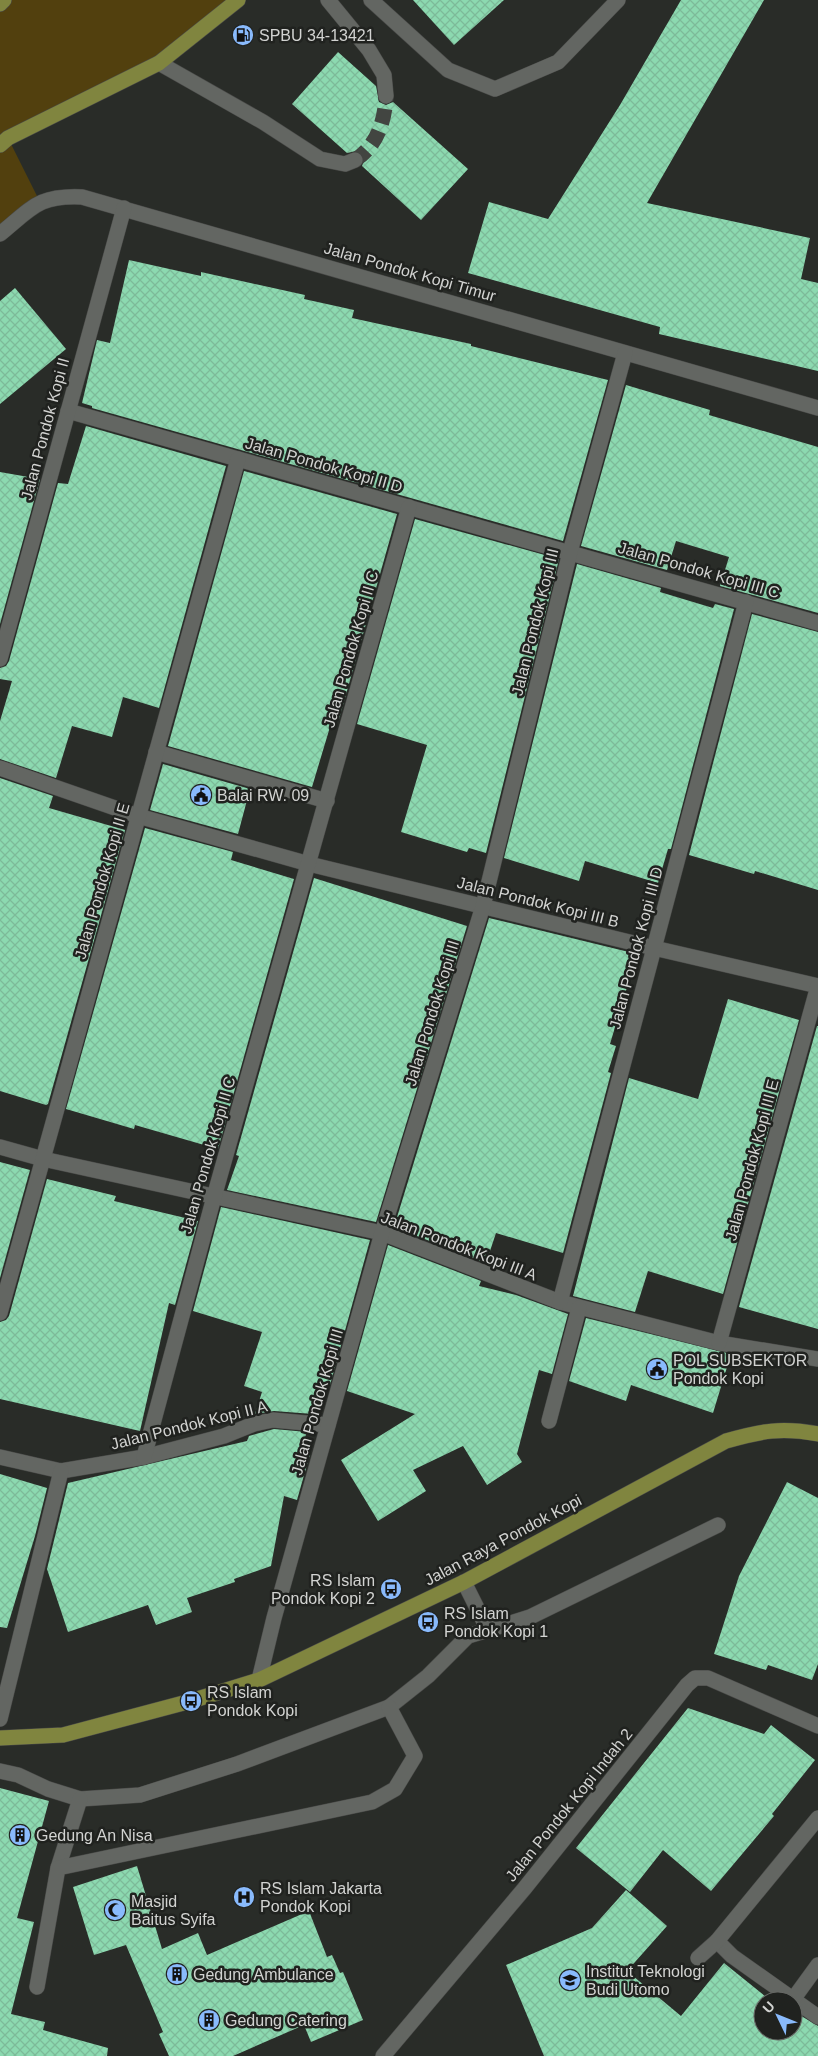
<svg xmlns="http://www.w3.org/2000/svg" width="818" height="2056" font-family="Arial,sans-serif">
	<defs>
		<pattern id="building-cross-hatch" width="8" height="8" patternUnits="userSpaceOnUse" patternTransform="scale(1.25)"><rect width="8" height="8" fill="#8cd9b0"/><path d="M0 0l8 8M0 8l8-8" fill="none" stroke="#7dba99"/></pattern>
	</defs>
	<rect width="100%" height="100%" fill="#292c28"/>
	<polygon fill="#52400e" points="4,0 238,0 159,63 8,138 40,202 0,234 0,4"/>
	<g fill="url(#building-cross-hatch)">
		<polygon points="413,0 504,0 454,45"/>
		<polygon points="681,0 764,0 647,203 810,238 801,279 818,283 818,371 659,334 660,327 468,273 489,202 548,219 620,105"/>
		<polygon points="338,52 376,86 379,102 386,105 393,102 468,169 421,220 362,166 364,161 361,153 356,151 347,153 292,104"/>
		<polygon points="129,260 201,276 201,272 305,295 304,299 354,310 352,318 471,344 471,346 608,380 563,541 92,408 92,406 82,403 97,340 110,343"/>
		<polygon points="15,288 66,349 0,404 0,301"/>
		<polygon points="626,385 710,410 709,415 818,447 818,613 720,586 729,557 676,541 667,570 581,546"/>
		<polygon points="86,426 226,466 159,708 123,697 112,737 72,726 56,778 0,759 0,721 12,681 0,679 0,668 6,666 9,661 58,483 68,484"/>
		<polygon points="244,471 397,514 339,719 333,717 312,787 168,746"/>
		<polygon points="0,472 40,479 0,624"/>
		<polygon points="415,519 559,559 486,853 469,848 467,852 401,832 427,745 357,724"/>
		<polygon points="577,564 661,588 660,592 713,608 715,604 734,609 671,849 668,849 658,883 585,861 579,881 504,858"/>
		<polygon points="752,614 818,632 818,890 755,871 754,874 689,855"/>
		<polygon points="163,764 250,789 238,834 150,810"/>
		<polygon points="0,778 53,796 49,808 125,830 48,1104 46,1105 0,1091"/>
		<polygon points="145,828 233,852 231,860 294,879 218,1149 135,1125 134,1129 66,1109"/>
		<polygon points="314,878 467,926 376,1222 227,1190 239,1156 236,1155"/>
		<polygon points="489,918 637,954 610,1044 616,1046 608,1072 611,1073 563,1253 496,1233 486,1263 394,1227"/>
		<polygon points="728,999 799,1020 723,1294 648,1271 635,1312 573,1296 629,1078 698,1099"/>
		<polygon points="817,1026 818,1026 818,1329 739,1307"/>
		<polygon points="0,1162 30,1170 0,1278"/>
		<polygon points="47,1179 116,1196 114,1201 198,1221 175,1305 169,1303 140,1431 0,1399 0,1322 6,1320 9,1316"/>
		<polygon points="221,1207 370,1240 330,1385 323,1382 313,1414 274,1411 255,1414 262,1392 244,1386 262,1332 193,1311"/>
		<polygon points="388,1245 481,1281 479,1286 516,1295 568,1314 552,1374 539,1370 517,1454 522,1462 487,1485 463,1446 413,1470 426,1491 378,1521 341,1460 415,1414 347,1391"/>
		<polygon points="586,1318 731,1354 713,1413 631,1385 626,1401 569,1381"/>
		<polygon points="274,1429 307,1432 300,1451 310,1454 297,1500 284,1496 271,1566 234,1579 235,1582 187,1598 192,1612 156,1625 148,1605 68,1632 47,1569 68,1483 247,1441 249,1436"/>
		<polygon points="0,1474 47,1488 35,1536 7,1628 0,1627"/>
		<polygon points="787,1482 818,1498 818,1664 812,1680 768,1665 766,1670 714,1654 739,1576"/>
		<polygon points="688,1708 764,1734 771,1725 815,1760 772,1814 774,1816 711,1891 663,1850 630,1892 576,1848"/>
		<polygon points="0,1788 49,1801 17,1918 34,1922 11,2014 45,2022 43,2030 108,2048 107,2056 0,2056"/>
		<polygon points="137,1866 162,1949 198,1933 207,1955 309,1911 327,1957 332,1955 340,1973 343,1972 363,2020 311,2042 304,2025 233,2056 169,2056 159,2034 163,2032 126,1945 94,1955 73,1887"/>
		<polygon points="626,1890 667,1926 627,1971 681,2016 724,1963 771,2001 763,2001 763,2031 793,2031 793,2011 818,2026 818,2056 544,2056 506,1965 592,1928"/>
	</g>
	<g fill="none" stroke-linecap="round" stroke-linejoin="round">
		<path stroke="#424541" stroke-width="15" stroke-dasharray="15 8" stroke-linecap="butt" d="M355,160C377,146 385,121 386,96"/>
		<g stroke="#484947" stroke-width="16">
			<g id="minor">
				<polyline points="328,0 369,50 384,75 386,96"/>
				<polyline points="371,0 448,70 495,89 558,62 618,0"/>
				<polyline points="159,63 263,122 320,159 345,164 355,160"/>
				<path d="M0,234C32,208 38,195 82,197L818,408"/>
				<polyline points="68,411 818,623"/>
				<polyline points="0,659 124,208"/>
				<polyline points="156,752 327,801"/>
				<polyline points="0,768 138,816 309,864 654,948 818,986"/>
				<polyline points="0,1147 43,1159 382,1233 560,1302 719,1343 818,1359"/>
				<polyline points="560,1302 746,602"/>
				<polyline points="0,1313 238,459"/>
				<polyline points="719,1343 818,986"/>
				<polyline points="549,1421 579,1308"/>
				<polyline points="0,1457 61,1471 144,1457 224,1436 254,1424 273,1420 328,1425"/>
				<polyline points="144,1457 214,1197 409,507"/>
				<polyline points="488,1630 530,1617 718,1525"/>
				<polyline points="259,1680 274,1618 382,1233 483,906 570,552 625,353"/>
				<polyline points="0,1719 61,1471"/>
				<polyline points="0,1771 18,1775 48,1789 80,1799 140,1795 237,1764 389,1707 428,1676 468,1636 488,1630 464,1582"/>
				<polyline points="58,1868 80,1799"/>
				<polyline points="717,1941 732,1956 818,2017"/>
				<polyline points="698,1958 717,1941 818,1818"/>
				<polyline points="37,1987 58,1868 372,1802 395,1789 415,1756 389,1707"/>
				<polyline points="794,1998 818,1965"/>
				<polyline points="383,2056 524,1889 687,1685 695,1678 708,1678 818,1726"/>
			</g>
		</g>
		<g stroke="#484947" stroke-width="16">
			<g id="major">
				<polyline points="0,4 4,0"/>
				<polyline points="0,145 8,138 159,63 238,0"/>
				<path d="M0,1738L63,1735L191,1701L259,1680L464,1582L726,1441C762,1431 781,1427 818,1434"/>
			</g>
		</g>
		<use href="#minor" stroke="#636662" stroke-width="15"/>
		<use href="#major" stroke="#80853f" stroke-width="15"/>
	</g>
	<defs>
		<g id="fuel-disc" transform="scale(1.125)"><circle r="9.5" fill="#89bafc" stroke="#20221f"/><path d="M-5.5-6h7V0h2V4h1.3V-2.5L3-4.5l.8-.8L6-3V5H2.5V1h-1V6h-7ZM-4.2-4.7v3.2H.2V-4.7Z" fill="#111"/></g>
		<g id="civic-disc" transform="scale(1.125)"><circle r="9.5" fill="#89bafc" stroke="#20221f"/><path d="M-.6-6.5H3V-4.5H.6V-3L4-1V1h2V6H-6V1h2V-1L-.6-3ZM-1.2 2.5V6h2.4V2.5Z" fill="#111"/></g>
		<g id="bus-disc" transform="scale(1.125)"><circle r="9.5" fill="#89bafc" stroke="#20221f"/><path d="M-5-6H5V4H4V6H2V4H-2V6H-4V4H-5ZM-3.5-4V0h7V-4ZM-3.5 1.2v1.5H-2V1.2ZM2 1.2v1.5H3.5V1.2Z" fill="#111"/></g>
		<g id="building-disc" transform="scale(1.125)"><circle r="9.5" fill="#89bafc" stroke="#20221f"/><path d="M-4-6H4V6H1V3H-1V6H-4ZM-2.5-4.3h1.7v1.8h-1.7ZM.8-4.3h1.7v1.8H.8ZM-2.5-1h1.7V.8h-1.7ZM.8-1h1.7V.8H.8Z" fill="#111"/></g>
		<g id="hospital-disc" transform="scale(1.125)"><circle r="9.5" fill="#89bafc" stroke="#20221f"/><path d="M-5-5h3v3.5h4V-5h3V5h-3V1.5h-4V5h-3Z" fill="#111"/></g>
		<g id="mosque-disc" transform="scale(1.125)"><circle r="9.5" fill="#89bafc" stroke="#20221f"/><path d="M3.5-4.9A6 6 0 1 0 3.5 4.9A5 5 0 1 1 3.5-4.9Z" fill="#111"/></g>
		<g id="university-disc" transform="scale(1.125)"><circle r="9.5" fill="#89bafc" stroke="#20221f"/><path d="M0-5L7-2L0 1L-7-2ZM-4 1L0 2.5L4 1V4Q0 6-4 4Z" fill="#111"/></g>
	</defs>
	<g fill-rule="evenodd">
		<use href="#fuel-disc" x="243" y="35"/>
		<use href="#civic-disc" x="201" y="795"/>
		<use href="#civic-disc" x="657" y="1369"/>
		<use href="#bus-disc" x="391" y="1589"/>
		<use href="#bus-disc" x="428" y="1622"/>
		<use href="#bus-disc" x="191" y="1701"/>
		<use href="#building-disc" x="20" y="1835"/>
		<use href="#hospital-disc" x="244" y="1897"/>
		<use href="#mosque-disc" x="115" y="1910"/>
		<use href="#building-disc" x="177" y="1974"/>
		<use href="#university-disc" x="570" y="1980"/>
		<use href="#building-disc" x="209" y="2020"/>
	</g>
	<g text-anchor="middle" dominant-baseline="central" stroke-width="5" stroke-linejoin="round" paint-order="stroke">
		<g font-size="16" fill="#d2d3d1" stroke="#20221f" text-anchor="start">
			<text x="259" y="35">SPBU 34-13421</text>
			<text x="217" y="795">Balai RW. 09</text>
			<text x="673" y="1360">POL SUBSEKTOR<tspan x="673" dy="18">Pondok Kopi</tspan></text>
			<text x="375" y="1580" text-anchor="end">RS Islam<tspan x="375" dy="18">Pondok Kopi 2</tspan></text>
			<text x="444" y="1613">RS Islam<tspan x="444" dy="18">Pondok Kopi 1</tspan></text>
			<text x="207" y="1692">RS Islam<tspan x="207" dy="18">Pondok Kopi</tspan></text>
			<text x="36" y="1835">Gedung An Nisa</text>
			<text x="260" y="1888">RS Islam Jakarta<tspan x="260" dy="18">Pondok Kopi</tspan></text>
			<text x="131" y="1901">Masjid<tspan x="131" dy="18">Baitus Syifa</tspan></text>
			<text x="586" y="1971">Institut Teknologi<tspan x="586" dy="18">Budi Utomo</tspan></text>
			<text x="193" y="1974">Gedung Ambulance</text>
			<text x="225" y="2020">Gedung Catering</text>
		</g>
		<g font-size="16" fill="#d2d3d1" stroke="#20221f">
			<text transform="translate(410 272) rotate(16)">Jalan Pondok Kopi Timur</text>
			<text transform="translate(45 429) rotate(-75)">Jalan Pondok Kopi II</text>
			<text transform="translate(324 465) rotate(16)">Jalan Pondok Kopi II D</text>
			<text transform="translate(699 570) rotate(16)">Jalan Pondok Kopi III C</text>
			<text transform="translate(535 622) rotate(-76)">Jalan Pondok Kopi III</text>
			<text transform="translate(351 649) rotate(-74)">Jalan Pondok Kopi II C</text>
			<text transform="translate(102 881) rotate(-74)">Jalan Pondok Kopi II E</text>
			<text transform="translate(538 902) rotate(14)">Jalan Pondok Kopi III B</text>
			<text transform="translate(636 948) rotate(-75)">Jalan Pondok Kopi III D</text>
			<text transform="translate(432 1013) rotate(-73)">Jalan Pondok Kopi III</text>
			<text transform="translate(208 1155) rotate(-74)">Jalan Pondok Kopi II C</text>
			<text transform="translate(752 1160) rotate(-75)">Jalan Pondok Kopi III E</text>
			<text transform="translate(459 1246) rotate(21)">Jalan Pondok Kopi III A</text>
			<text transform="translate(317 1402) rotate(-74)">Jalan Pondok Kopi III</text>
			<text transform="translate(189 1425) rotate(-14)">Jalan Pondok Kopi II A</text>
			<text transform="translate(503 1540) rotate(-28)">Jalan Raya Pondok Kopi</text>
			<text transform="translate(569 1805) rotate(-51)">Jalan Pondok Kopi Indah 2</text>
		</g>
	</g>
	<g transform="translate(778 2016) rotate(313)"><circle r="24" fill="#20221f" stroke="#676966"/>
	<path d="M0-4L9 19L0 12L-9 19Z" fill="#89bafc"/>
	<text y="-8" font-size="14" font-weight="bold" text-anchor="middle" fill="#d2d3d1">U</text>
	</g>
</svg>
